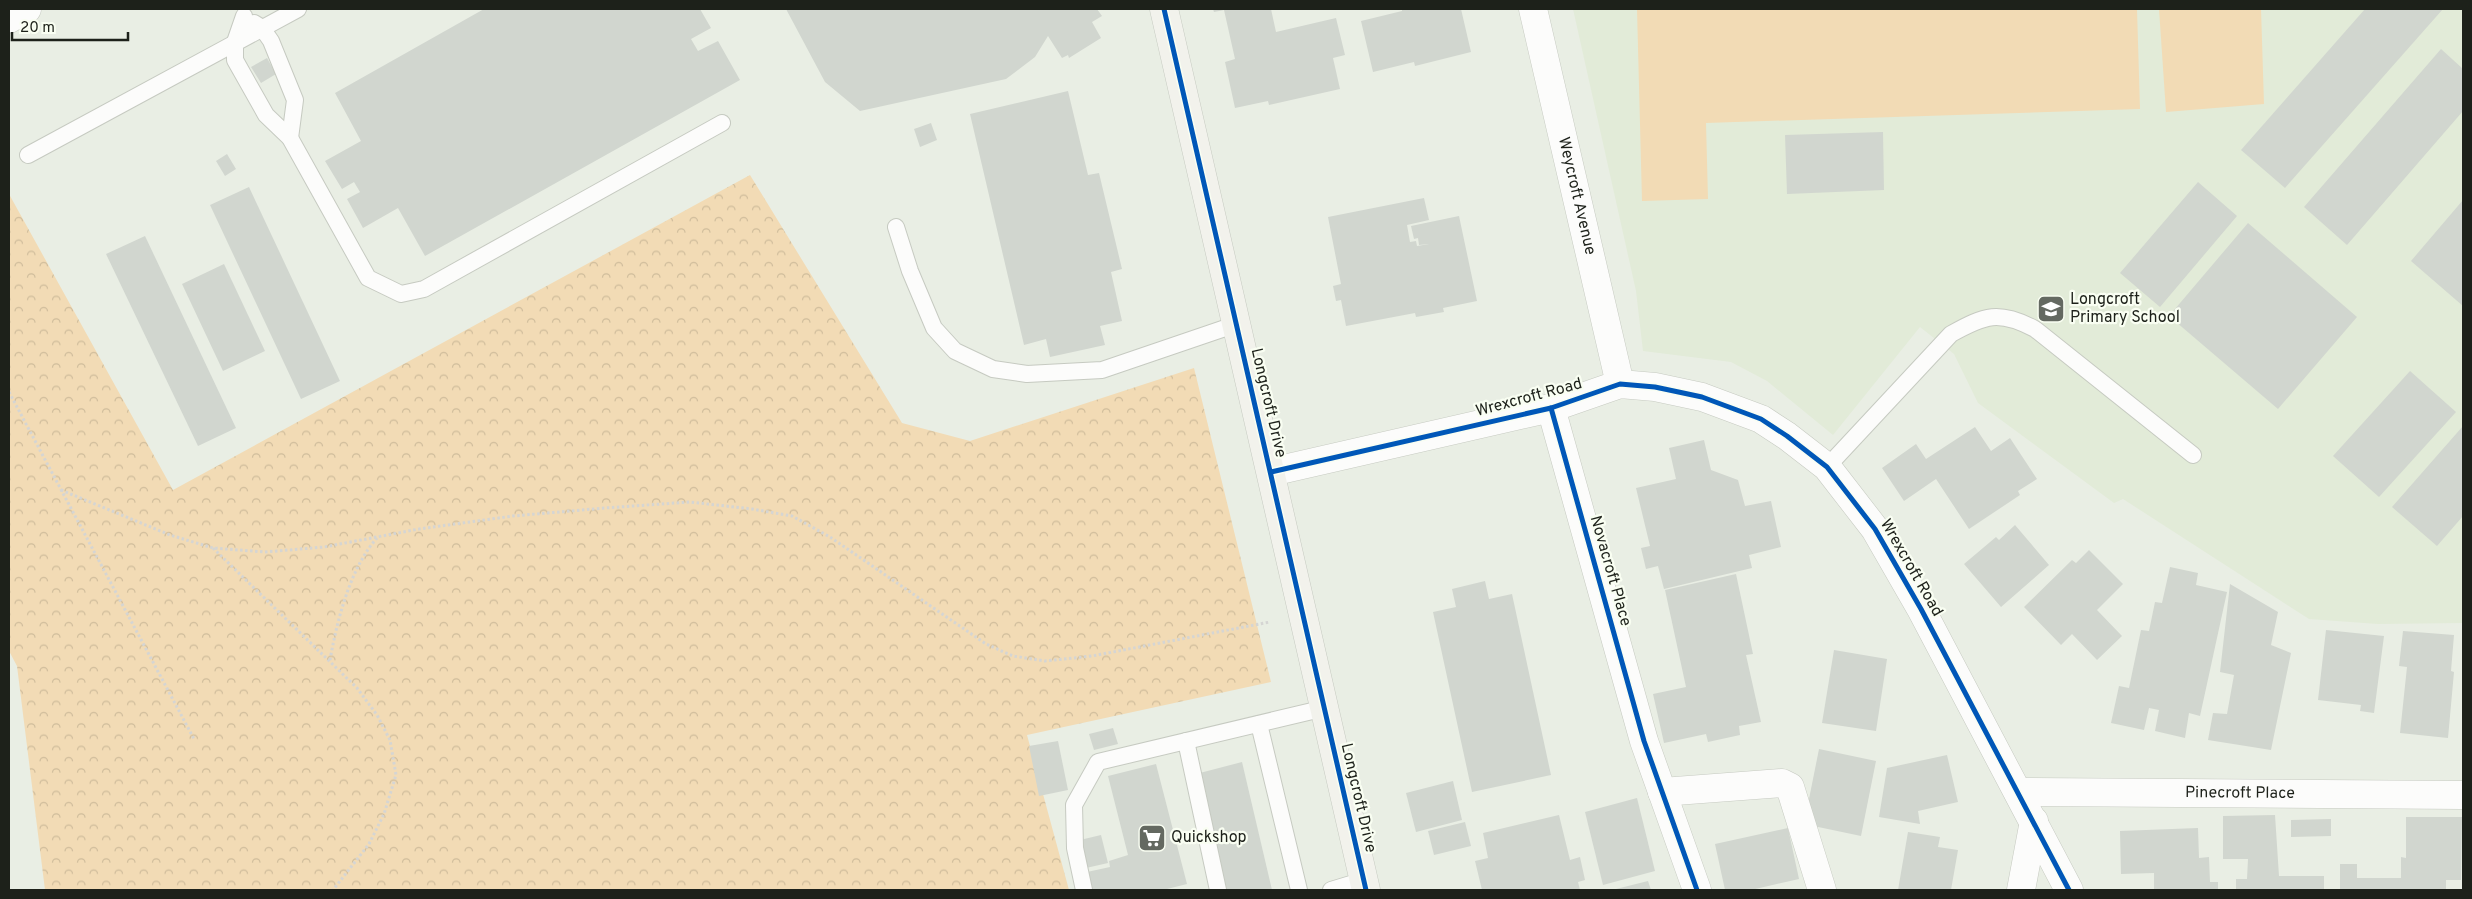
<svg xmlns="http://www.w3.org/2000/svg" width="2472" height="899" font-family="Overpass,sans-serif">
	<defs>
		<pattern id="park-crowns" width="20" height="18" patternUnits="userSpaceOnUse" patternTransform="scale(1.25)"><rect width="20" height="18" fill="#f2dbb5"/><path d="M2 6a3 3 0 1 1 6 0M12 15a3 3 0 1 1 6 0" fill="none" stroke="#cfbc9b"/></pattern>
	</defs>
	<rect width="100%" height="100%" fill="#e9eee4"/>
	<polygon fill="#e2ebd8" points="1573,9 2463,9 2463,623 2378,624 2309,619 2123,499 2114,503 1978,403 1954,354 1920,327 1833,435 1767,381 1731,362 1643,351 1636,291"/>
	<g fill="#f2dbb5">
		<polygon points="1637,9 2137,9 2140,109 1706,123 1708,199 1642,201"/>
		<polygon points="2159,9 2261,9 2264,104 2166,112"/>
	</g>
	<polygon fill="url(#park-crowns)" points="750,175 902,423 970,441 1194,368 1271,682 1027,735 1069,890 45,890 17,666 9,651 9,194 173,490"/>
	<g fill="#d1d6cf">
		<polygon points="484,9 700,9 711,28 691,39 698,51 718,41 740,80 425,256 398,208 363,228 347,199 360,192 354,182 342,189 325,161 361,141 335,93"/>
		<polygon points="786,9 1097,9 1102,16 1092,22 1101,38 1069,58 1068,55 1062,58 1048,36 1035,57 1006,79 860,111 825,82"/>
		<polygon points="1213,9 1271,9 1276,32 1336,18 1345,55 1333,58 1340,89 1269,105 1268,101 1235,108 1225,62 1235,59 1224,10 1214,12"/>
		<polygon points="1402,9 1461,9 1471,52 1415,66 1414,62 1373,72 1361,21 1402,11"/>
		<polygon points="2365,9 2443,9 2285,188 2241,150"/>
		<polygon points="2441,49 2463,69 2463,111 2347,245 2304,207"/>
		<polygon points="267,58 276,74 261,83 251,67"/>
		<polygon points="1068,91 1088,175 1099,173 1122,269 1111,272 1122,321 1100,326 1105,345 1050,357 1046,339 1024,345 970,114"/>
		<polygon points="931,123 937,140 920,147 914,129"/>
		<polygon points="1883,132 1884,190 1787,194 1785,135"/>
		<polygon points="227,154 236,169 225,176 216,161"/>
		<polygon points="2198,182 2237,216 2160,307 2120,273"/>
		<polygon points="249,187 340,381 301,399 210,205"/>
		<polygon points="1424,198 1429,220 1407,225 1410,242 1416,241 1417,246 1429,244 1419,245 1418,238 1414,239 1411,226 1459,216 1477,301 1443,308 1444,312 1416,317 1415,313 1346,326 1341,300 1336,301 1333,286 1341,284 1328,217"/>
		<polygon points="2463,200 2463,306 2411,261"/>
		<polygon points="2248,223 2357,317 2278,409 2169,316"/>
		<polygon points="145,236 236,428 198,446 106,254"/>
		<polygon points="224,264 265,351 223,371 182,284"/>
		<polygon points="2410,371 2456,412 2379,497 2333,456"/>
		<polygon points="2463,426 2463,516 2437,546 2392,507"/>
		<polygon points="1975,427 1991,451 2010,438 2037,479 2018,491 2020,495 1969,529 1936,479 1904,501 1882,468 1916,444 1926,459"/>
		<polygon points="1704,440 1711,470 1738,480 1745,506 1771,501 1781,547 1749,555 1752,568 1664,589 1658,566 1646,569 1641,548 1650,546 1636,488 1676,479 1669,448"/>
		<polygon points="2015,525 2049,565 2001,607 1964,564 1996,537 1999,540"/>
		<polygon points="2089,550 2123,584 2097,610 2122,636 2097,660 2072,634 2061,645 2024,607 2072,560 2076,563"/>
		<polygon points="2170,567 2198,573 2196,585 2227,592 2200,716 2189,713 2185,738 2155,731 2159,710 2149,708 2144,730 2111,723 2119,686 2129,688 2141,630 2149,631 2155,602 2162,603"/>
		<polygon points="1736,574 1753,654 1746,655 1761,722 1739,726 1740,735 1708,742 1706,734 1664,743 1653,694 1686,687 1665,590"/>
		<polygon points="1485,581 1489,599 1512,594 1551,775 1472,792 1433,612 1456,607 1452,589"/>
		<polygon points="2230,584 2278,612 2271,645 2291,653 2271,750 2208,740 2213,713 2227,714 2234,675 2220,672"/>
		<polygon points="2326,630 2384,636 2374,713 2360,711 2361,705 2318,700"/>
		<polygon points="2403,631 2454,635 2451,671 2454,672 2448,738 2400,733 2407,667 2399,666"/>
		<polygon points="1834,650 1887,659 1876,731 1822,723"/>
		<polygon points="1113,728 1118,744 1094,750 1089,734"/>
		<polygon points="1058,741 1068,790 1039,796 1029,746"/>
		<polygon points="1819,749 1876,761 1861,836 1804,824"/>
		<polygon points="1947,755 1958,802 1918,811 1920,824 1879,817 1887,768"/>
		<polygon points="1242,762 1272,890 1224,890 1196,774"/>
		<polygon points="1156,764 1187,884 1163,890 1092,890 1087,872 1110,867 1109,861 1128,855 1108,776"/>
		<polygon points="1453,781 1462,820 1416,832 1406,793"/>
		<polygon points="1637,798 1655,871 1603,885 1585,812"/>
		<polygon points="1559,815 1570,860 1580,857 1585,880 1578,882 1580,890 1482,890 1475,861 1488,858 1483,833"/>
		<polygon points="2275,815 2279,876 2324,876 2324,890 2236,890 2236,879 2247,879 2248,859 2223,859 2223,816"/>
		<polygon points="2406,817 2462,817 2461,880 2446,880 2446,890 2340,890 2340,864 2357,864 2357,878 2401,878 2401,857 2406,858"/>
		<polygon points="2331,819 2331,836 2291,837 2291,820"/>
		<polygon points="1465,822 1471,846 1434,855 1428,831"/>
		<polygon points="1788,828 1799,879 1751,890 1725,890 1715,844"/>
		<polygon points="2198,828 2199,858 2209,857 2210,882 2218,882 2218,890 2154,890 2154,873 2121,874 2120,831"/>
		<polygon points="1908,832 1940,837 1938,847 1958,850 1951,890 1898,890"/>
		<polygon points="1101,835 1108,863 1086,868 1080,840"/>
		<polygon points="1648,881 1651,890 1612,890"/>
	</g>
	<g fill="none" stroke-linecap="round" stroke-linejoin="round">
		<g stroke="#c6cac1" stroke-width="18">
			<g id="lane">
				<polyline points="244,16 235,42 235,60 266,115 290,138 368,278 401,294 424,289 722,123"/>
				<polyline points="254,23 262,28 271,41 295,100 290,138"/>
				<polyline points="28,155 298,9"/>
				<polyline points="896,227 910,271 934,328 955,351 993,369 1027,374 1102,370 1237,324"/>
				<path d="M1827,467L1951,334C1985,315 1999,310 2035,329L2193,455"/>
				<polyline points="1259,724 1299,890"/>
				<polyline points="1186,741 1218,890"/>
				<polyline points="1084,890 1075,848 1074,805 1098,762 1325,708"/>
				<polyline points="1331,890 1364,880"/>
			</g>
		</g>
		<g stroke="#c6cac1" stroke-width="29">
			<g id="street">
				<path id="s1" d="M1533,9L1620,384"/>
				<polyline points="9,19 27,9"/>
				<polyline points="1551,408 1644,741 1697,890"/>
				<polyline points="1271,472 1551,408 1620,384 1655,387 1702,397 1761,419 1787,436 1827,467 1875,529 1921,609 2069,890"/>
				<polyline points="1662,792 1782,783 1790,787 1822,890"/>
				<path id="s2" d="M2018,792L2463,795"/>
				<polyline points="2021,890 2034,821"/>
			</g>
		</g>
		<g stroke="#c6cac1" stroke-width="29">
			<polyline id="secondary" points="1164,9 1366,890"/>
		</g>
		<g stroke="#d5d5d3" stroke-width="3" stroke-dasharray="2.5 2.5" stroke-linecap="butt">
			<polyline points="9,392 194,739"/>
			<polyline points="61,490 170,535 213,548 265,552 324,547 419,529 513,516 605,508 690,502 752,509 792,516 830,537 986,644 1013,656 1045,661 1092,656 1270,622"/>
			<polyline points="213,548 357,688 377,715 390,740 396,775 384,814 369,844 333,890"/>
			<path d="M330,660C337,621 350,568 377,538"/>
		</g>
		<use href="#lane" stroke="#fcfcfb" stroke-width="16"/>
		<use href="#street" stroke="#fcfcfb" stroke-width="28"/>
		<use href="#secondary" stroke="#f2f2ec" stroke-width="28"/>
		<g stroke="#f9fef2" stroke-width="8">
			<g id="cycleway">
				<polyline points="1164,9 1366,890"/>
				<polyline points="1551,408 1644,741 1697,890"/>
				<polyline points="1271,472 1551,408 1620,384 1655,387 1702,397 1761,419 1787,436 1827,467 1875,529 1921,609 2069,890"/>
			</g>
		</g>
		<use href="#cycleway" stroke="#0057b8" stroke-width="5"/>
	</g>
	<defs>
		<g id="school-square" transform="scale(1.4375)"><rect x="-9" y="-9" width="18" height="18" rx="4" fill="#646961" stroke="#f9fef2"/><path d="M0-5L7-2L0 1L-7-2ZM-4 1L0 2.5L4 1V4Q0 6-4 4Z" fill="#fff"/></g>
		<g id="supermarket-square" transform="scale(1.4375)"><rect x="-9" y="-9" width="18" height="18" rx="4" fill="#646961" stroke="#f9fef2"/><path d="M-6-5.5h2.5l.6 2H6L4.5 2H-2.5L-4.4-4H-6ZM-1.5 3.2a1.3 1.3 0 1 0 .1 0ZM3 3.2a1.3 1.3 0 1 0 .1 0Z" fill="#fff"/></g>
	</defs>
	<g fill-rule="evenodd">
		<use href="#school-square" x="2051" y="309"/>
		<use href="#supermarket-square" x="1152" y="838"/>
	</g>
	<g text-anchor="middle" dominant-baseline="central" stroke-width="4.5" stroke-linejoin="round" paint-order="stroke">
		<g font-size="16" fill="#1d211a" stroke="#f9fef2">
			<text stroke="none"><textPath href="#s1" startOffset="192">Weycroft Avenue</textPath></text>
			<text transform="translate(1529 398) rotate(-15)">Wrexcroft Road</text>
			<text transform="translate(1268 403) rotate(77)">Longcroft Drive</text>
			<text transform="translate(1911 568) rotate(60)">Wrexcroft Road</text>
			<text transform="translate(1610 571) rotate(74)">Novacroft Place</text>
			<text stroke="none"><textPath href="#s2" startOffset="222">Pinecroft Place</textPath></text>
			<text transform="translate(1358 798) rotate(77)">Longcroft Drive</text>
		</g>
		<g font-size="16" fill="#1d211a" stroke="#f9fef2" text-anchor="start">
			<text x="2070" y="300">Longcroft<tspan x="2070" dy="18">Primary School</tspan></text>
			<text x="1171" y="838">Quickshop</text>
		</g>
	</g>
	<rect width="2472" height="899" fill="none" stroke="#1d211a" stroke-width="20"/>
	<path d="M12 32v8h116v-8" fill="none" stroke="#1d211a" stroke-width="2.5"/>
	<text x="20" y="32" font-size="15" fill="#1d211a" stroke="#f9fef2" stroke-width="4" paint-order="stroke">20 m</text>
</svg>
